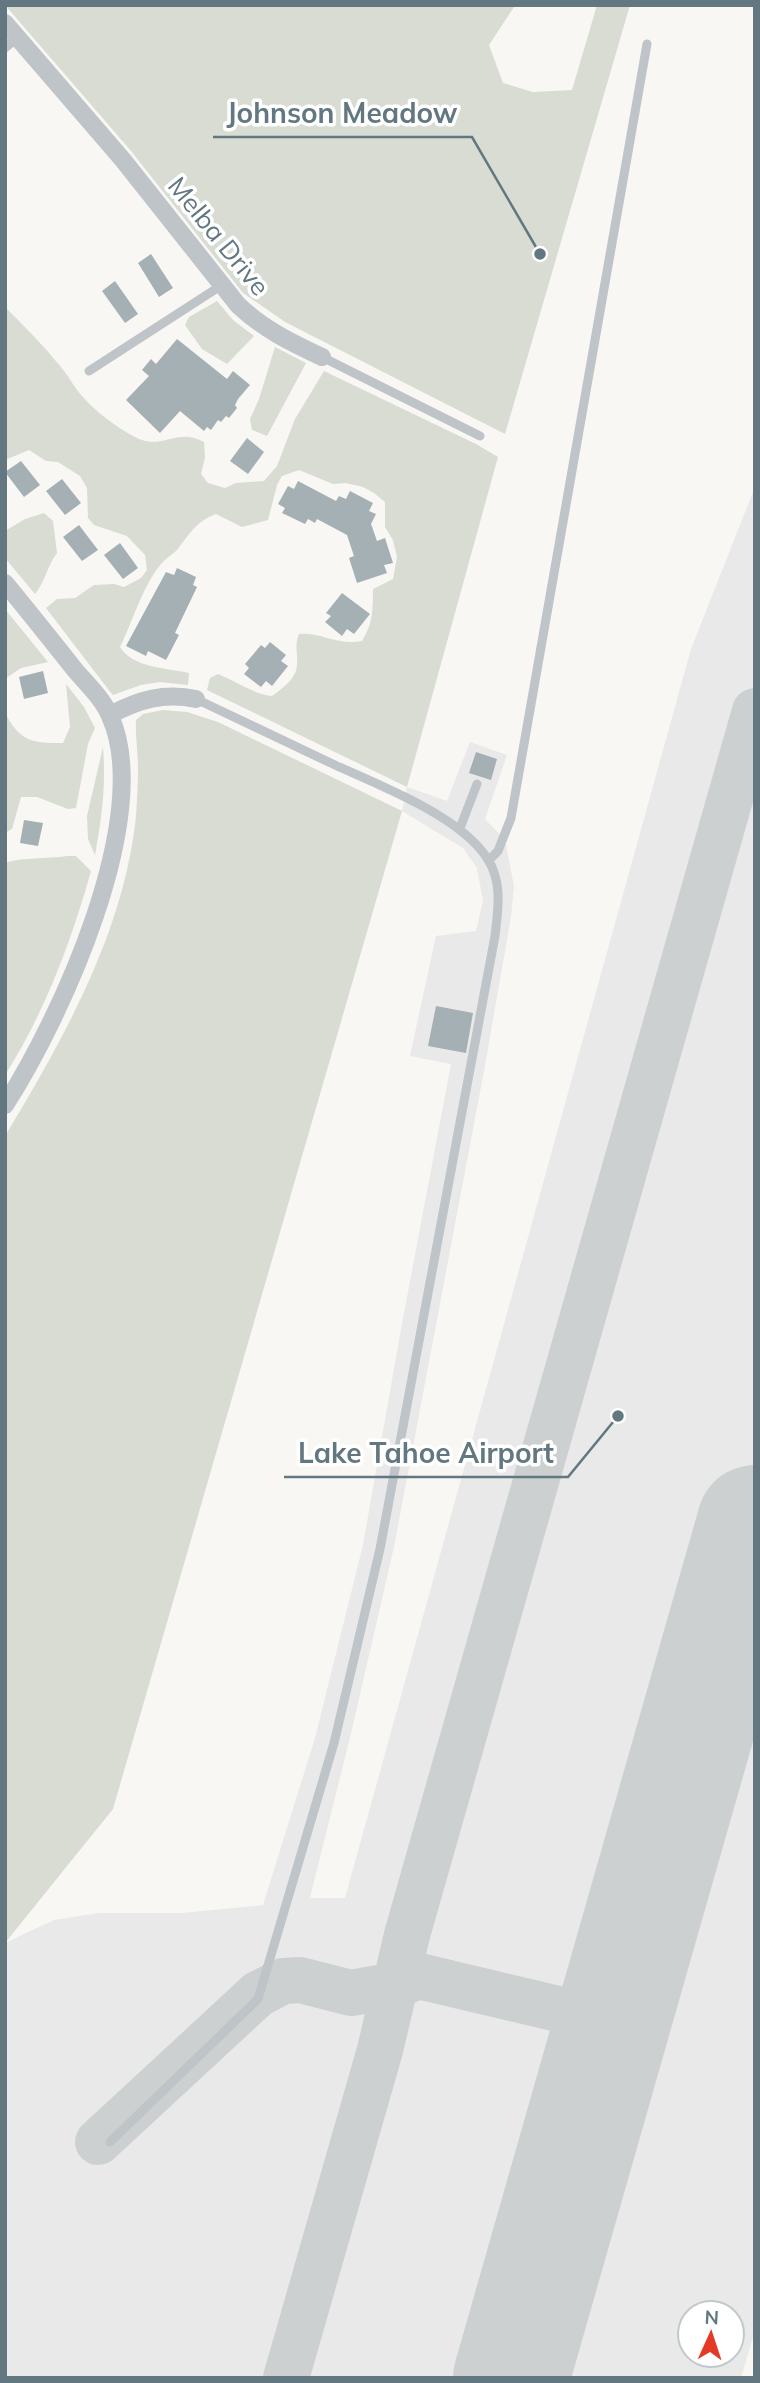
<svg xmlns="http://www.w3.org/2000/svg" width="760" height="2383" font-family="Mulish,sans-serif">
	<rect width="100%" height="100%" fill="#f8f7f4"/>
	<path fill="#e8e9e8" fill-rule="evenodd" d="M755,487V2330L741,2378H5V1943L54,1920L99,1913H182L263,1905L315,1738L363,1545L401,1329L451,1064L410,1056L436,936L476,931L483,901L477,868L463,848L402,811L407,787L447,801L470,742L507,755L485,819L505,840L514,886L511,917L484,1071L394,1547L349,1742L310,1898H345L691,649ZM690,2313H732V2355H690Z"/>
	<g fill="#d8dcd3">
		<polygon points="5,5 520,5 514,7 489,45 503,83 533,92 572,90 597,5 630,5 505,434 285,322 243,293 131,151"/>
		<polygon points="217,301 233,320 254,336 227,364 202,349 185,325 189,317"/>
		<path d="M5,307C24,326 43,345 60,366C68,375 74,387 82,396C95,411 116,427 133,436C163,453 174,426 204,442L205,458L201,474L208,483L225,488L236,483L264,481L277,466L295,419L324,371L476,444L498,457L407,787L207,690L210,678L218,674C236,681 253,694 272,696C283,688 297,678 297,664C298,652 294,646 299,634C320,632 339,646 362,641C373,624 373,609 373,589L393,579L397,557L393,540L385,527V502L374,493L363,487L346,483L333,484L299,470L282,476L277,485L268,520L242,527L216,514C196,521 189,535 177,550C172,555 165,559 161,564C142,587 133,621 120,647C133,668 167,668 189,673L188,685L160,682L141,685L113,695L108,689L46,608L57,599L75,598L94,585L114,584L124,587L141,578L147,570L145,555L127,536L94,525L88,518L87,488L80,476L58,462L46,461L29,450L5,460Z"/>
		<polygon points="275,347 306,363 267,436 252,430 250,419 259,399"/>
		<path d="M44,513L53,521L57,553C47,566 45,582 35,594L5,558V531L25,519Z"/>
		<polygon points="5,609 48,662 21,668 6,678 5,683"/>
		<path d="M66,684L84,707L95,728L88,744L76,808L68,809L37,797H21L12,829L5,833V713C20,742 33,743 63,743L70,727Z"/>
		<path d="M163,710L187,712L218,722L402,811L113,1809L5,1943V1136C64,1038 124,932 136,816C137,800 138,783 138,768C138,751 135,736 136,720L143,714Z"/>
		<path d="M103,747C106,786 102,816 95,855L88,839L87,816Z"/>
		<path d="M67,856H76L91,871C71,942 45,1012 5,1075V863C22,857 48,859 67,856Z"/>
	</g>
	<g fill="none" stroke-linecap="round" stroke-linejoin="round">
		<g stroke="#ccd0d0" stroke-width="46">
			<polyline points="98,2142 258,1994 283,1981 300,1980 351,1993 396,1985 419,1976 613,2022"/>
			<polyline points="286,2378 380,2050 407,1935 755,711"/>
		</g>
		<polyline stroke="#ccd0d0" stroke-width="116" points="511,2378 755,1523"/>
	</g>
	<g fill="#a5b0b4">
		<polygon points="151,254 173,288 159,297 138,263"/>
		<polygon points="115,281 138,314 125,323 102,291"/>
		<polygon points="177,339 227,379 233,371 250,385 238,399 235,405 237,408 229,418 226,416 221,422 218,420 211,430 207,427 204,431 180,411 160,433 126,400 149,376 142,370 151,359 156,364"/>
		<polygon points="247,438 264,452 248,474 230,461"/>
		<polygon points="21,461 40,485 24,497 5,472"/>
		<polygon points="62,479 81,503 65,515 46,491"/>
		<polygon points="298,481 336,501 339,496 346,499 350,491 373,503 369,511 376,514 371,524 377,541 385,538 393,563 384,565 387,573 357,583 349,558 354,556 347,535 317,519 315,523 308,519 305,524 282,513 285,508 278,504 288,486 294,489"/>
		<polygon points="79,525 98,550 82,561 63,537"/>
		<polygon points="120,543 138,568 123,579 104,555"/>
		<polygon points="177,568 196,577 193,585 197,587 175,633 179,635 166,660 148,651 146,656 126,646 166,572 174,575"/>
		<polygon points="342,593 370,614 354,634 347,629 342,636 325,622 331,616 326,613"/>
		<polygon points="270,642 286,655 281,661 288,666 272,686 266,681 261,687 244,674 249,668 245,664 261,645 265,648"/>
		<polygon points="43,671 48,693 24,699 19,677"/>
		<polygon points="476,752 497,759 491,780 469,773"/>
		<polygon points="24,820 43,823 38,846 20,843"/>
		<polygon points="436,1006 473,1013 466,1053 428,1046"/>
	</g>
	<g fill="none" stroke-linecap="round" stroke-linejoin="round">
		<g stroke="#bec4c7" stroke-width="9">
			<polyline points="5,48 18,37"/>
			<polyline points="322,357 480,436"/>
			<polyline points="89,371 222,285"/>
			<polyline points="460,828 477,784"/>
			<polyline points="489,860 498,851 511,818 647,44"/>
			<path d="M110,2142L258,1999L334,1743L380,1549L495,936C498,909 503,882 487,858C460,816 381,786 335,765C289,743 243,721 196,699"/>
		</g>
		<g stroke="#bec4c7" stroke-width="18">
			<path d="M5,23L123,160L238,305C263,329 292,343 322,357"/>
			<path d="M5,583C29,612 52,641 75,670C87,684 103,699 110,716C155,815 60,1020 5,1105"/>
			<path d="M110,715C138,700 164,692 196,699"/>
		</g>
	</g>
	<g text-anchor="middle" dominant-baseline="central" stroke-width="7" stroke-linejoin="round" paint-order="stroke">
		<g font-size="26" fill="#627780" stroke="#fff">
			<text transform="translate(219 236) rotate(51)">Melba Drive</text>
		</g>
	</g>
	<path fill="none" stroke="#627780" stroke-width="2.5" d="M540 254L472 137H213M618 1416L568 1477H284"/>
	<g fill="#627780" stroke="#fff" stroke-width="2.5">
		<circle cx="540" cy="254" r="7"/>
		<circle cx="618" cy="1416" r="7"/>
	</g>
	<g font-size="28" text-anchor="middle" font-weight="bold" fill="#627780" stroke="#fff" stroke-width="7" stroke-linejoin="round" paint-order="stroke">
		<text x="342" y="123">Johnson Meadow</text>
		<text x="426" y="1463">Lake Tahoe Airport</text>
	</g>
	<rect width="760" height="2383" fill="none" stroke="#627780" stroke-width="14"/>
	<g transform="translate(711 2334) rotate(3)"><circle r="33" fill="#ffffff" stroke="#c0c9cc" stroke-width="2"/>
	<path d="M0-5L12 26L0 18L-12 26Z" fill="#e53927"/>
	<text y="-10" font-size="19" font-weight="bold" text-anchor="middle" fill="#627780">N</text>
	</g>
</svg>
